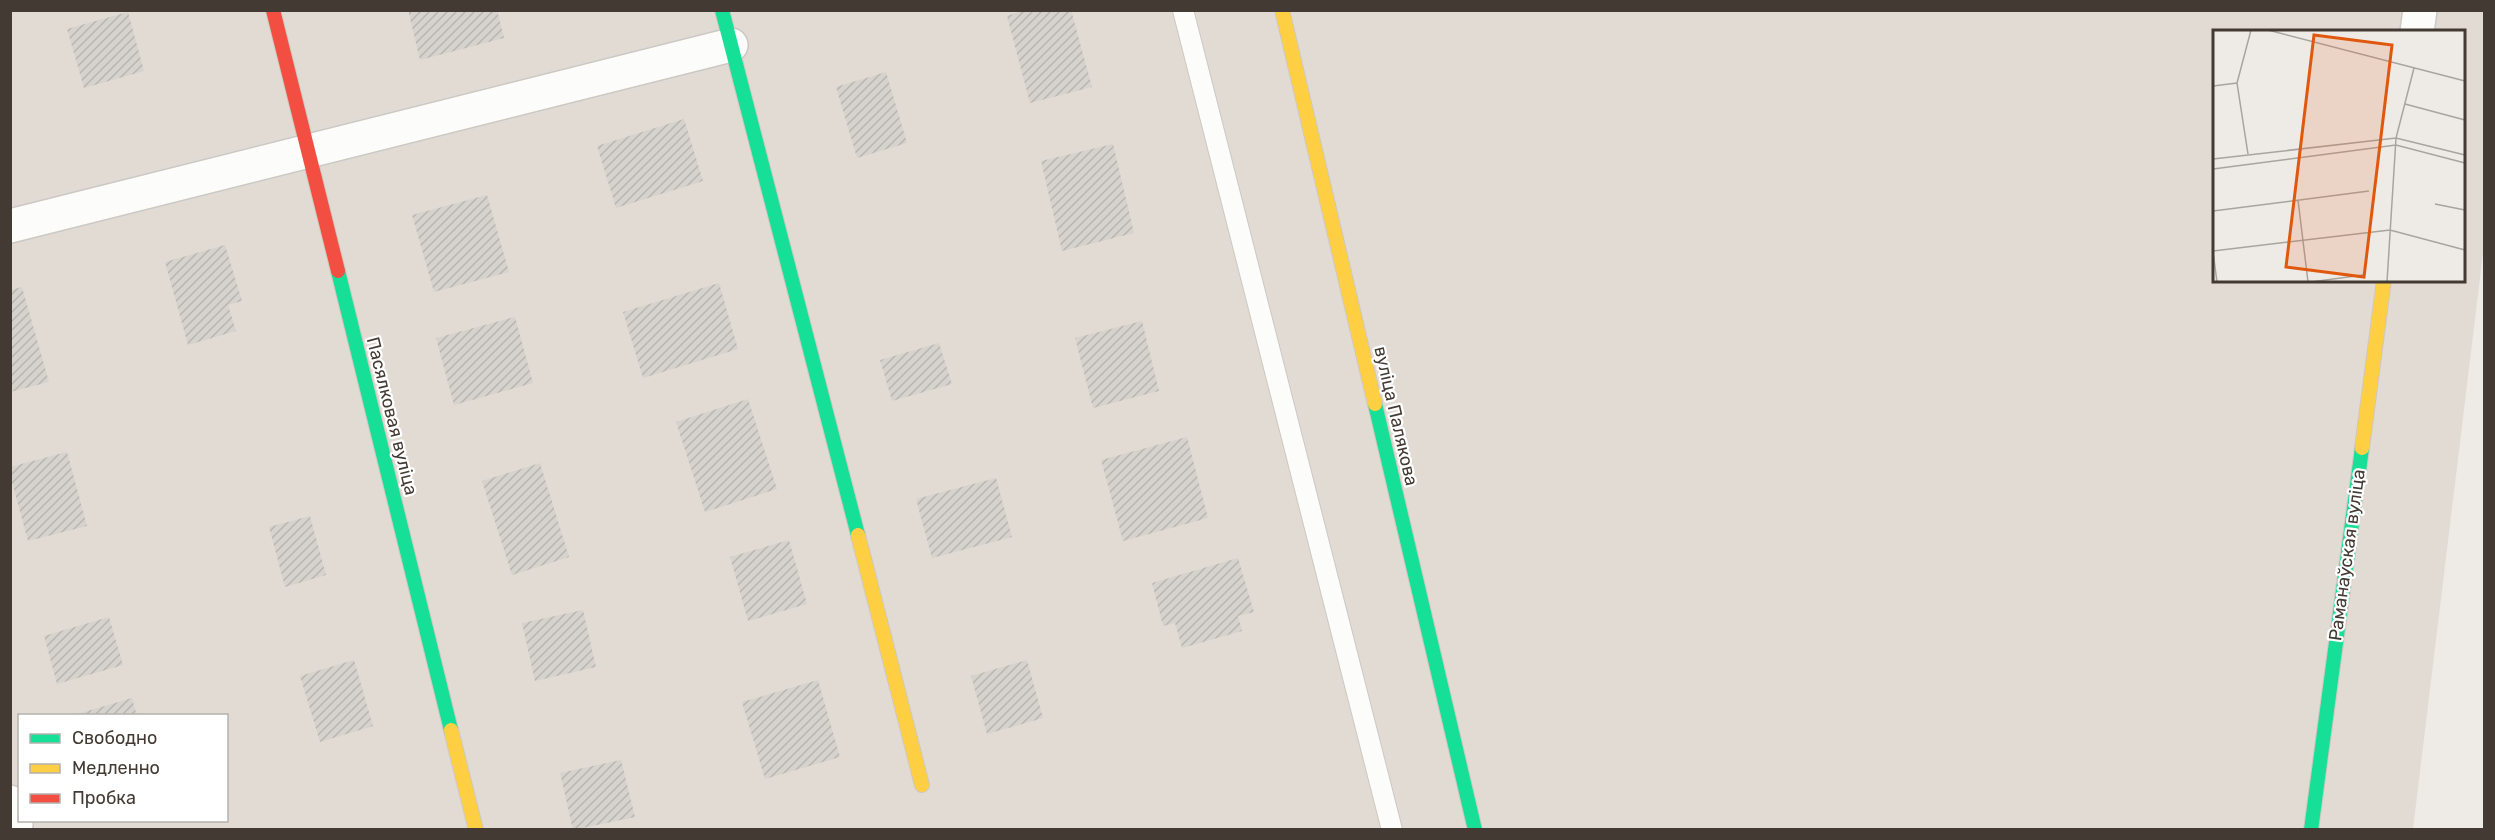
<svg xmlns="http://www.w3.org/2000/svg" width="2495" height="840" font-family="Rubik,sans-serif">
	<defs>
		<pattern id="building-hatch" width="6" height="6" patternUnits="userSpaceOnUse" patternTransform="scale(1.5)"><rect width="6" height="6" fill="#d6d2cd"/><path d="M-1 1l2-2M0 6l6-6M5 7l2-2" fill="none" stroke="#b9b5b0"/></pattern>
	</defs>
	<rect width="100%" height="100%" fill="#eeeae6"/>
	<path fill="#e2dbd3" fill-rule="evenodd" d="M10,11H2484V245L2413,829H11ZM2214,32H2464V280H2214ZM20,716H226V820H20Z"/>
	<g fill="url(#building-hatch)">
		<polygon points="408,10 497,10 504,38 420,60"/>
		<polygon points="1025,10 1071,10 1092,87 1030,103 1007,16"/>
		<polygon points="128,12 144,71 84,88 67,29"/>
		<polygon points="886,72 907,143 857,158 836,87"/>
		<polygon points="684,119 703,181 616,208 597,146"/>
		<polygon points="1113,144 1134,233 1062,251 1041,161"/>
		<polygon points="487,195 509,272 434,292 412,215"/>
		<polygon points="225,245 242,301 228,305 236,331 188,345 165,262"/>
		<polygon points="719,283 738,349 643,378 623,312"/>
		<polygon points="22,287 49,382 10,392 10,290"/>
		<polygon points="515,317 533,383 454,405 436,338"/>
		<polygon points="1142,321 1159,391 1093,408 1075,338"/>
		<polygon points="939,343 952,384 892,401 880,360"/>
		<polygon points="748,399 777,489 705,512 676,422"/>
		<polygon points="1187,437 1208,518 1123,541 1101,460"/>
		<polygon points="67,452 87,526 28,541 10,475 10,467"/>
		<polygon points="540,463 569,557 512,575 482,481"/>
		<polygon points="996,478 1012,537 932,558 916,499"/>
		<polygon points="310,516 326,575 285,587 269,527"/>
		<polygon points="789,540 807,604 748,621 730,557"/>
		<polygon points="1238,558 1254,612 1238,616 1242,631 1182,648 1175,623 1163,626 1152,583"/>
		<polygon points="583,610 596,667 535,681 522,623"/>
		<polygon points="109,617 123,665 57,684 44,636"/>
		<polygon points="354,660 373,726 320,742 300,676"/>
		<polygon points="1027,660 1043,718 987,734 971,676"/>
		<polygon points="818,680 840,757 765,779 742,702"/>
		<polygon points="132,698 137,716 74,716 74,715"/>
		<polygon points="621,760 635,817 573,830 560,773"/>
	</g>
	<g fill="none" stroke-linecap="round" stroke-linejoin="round">
		<g stroke="#ccc8c4" stroke-width="22">
			<polyline id="lane" points="1183,10 1392,830"/>
		</g>
		<g stroke="#ccc8c4" stroke-width="36">
			<g id="street">
				<polyline points="2417,32 2420,10"/>
				<polyline points="10,226 731,45"/>
				<polyline points="10,802 16,824"/>
			</g>
		</g>
		<g stroke="#cfc8bf" stroke-width="16">
			<g id="fast">
				<polyline points="722,10 858,535"/>
				<polyline points="338,271 451,730"/>
				<polyline points="1375,404 1475,830"/>
				<polyline points="2311,830 2362,448"/>
			</g>
		</g>
		<g stroke="#cfc8bf" stroke-width="16">
			<g id="slow">
				<polyline points="1282,10 1375,404"/>
				<polyline points="2362,448 2384,280"/>
				<polyline points="858,535 922,785"/>
				<polyline points="451,730 476,830"/>
			</g>
		</g>
		<g stroke="#cfc8bf" stroke-width="16">
			<polyline id="jam" points="273,10 338,271"/>
		</g>
		<use href="#lane" stroke="#fcfcfb" stroke-width="20"/>
		<use href="#street" stroke="#fcfcfb" stroke-width="33"/>
		<use href="#fast" stroke="#16e098" stroke-width="14"/>
		<use href="#slow" stroke="#ffcf43" stroke-width="14"/>
		<use href="#jam" stroke="#f24e42" stroke-width="14"/>
	</g>
	<g text-anchor="middle" dominant-baseline="central" stroke-width="4.5" stroke-linejoin="round" paint-order="stroke">
		<g font-size="18" fill="#433b33" stroke="#fff">
			<text transform="translate(392 416) rotate(76)">Пасялковая вуліца</text>
			<text transform="translate(1396 416) rotate(77)">вуліца Палякова</text>
			<text transform="translate(2347 555) rotate(-82)">Раманаўская вуліца</text>
		</g>
	</g>
	<g transform="translate(2213 30)">
		<rect width="252" height="252" fill="#eeeae6"/>
		<path fill="none" stroke="#aaa49e" stroke-width="1.5" d="M55,0L252,51M0,56L24,53M192,74L252,90M35,124L24,53L38,0M0,129L183,108L252,125M0,139L183,115L252,133M85,170L95,252M222,174L252,180M0,181L156,161M0,221L177,200L252,220M0,222L4,252M98,252L150,245M174,252L183,108L201,38"/>
		<path fill="#e0580e" fill-opacity="0.15" stroke="#e0580e" stroke-width="3" d="M101,5L179,15L151,247L73,237Z"/>
		<rect width="252" height="252" fill="none" stroke="#433b33" stroke-width="3"/>
	</g>
	<rect width="2495" height="840" fill="none" stroke="#433b33" stroke-width="24"/>
	<rect x="18" y="714" width="210" height="108" fill="#ffffff" stroke="#b4b1ad" stroke-width="1.5"/>
	<rect x="30" y="734" width="30" height="9" fill="#16e098" stroke="#b4b1ad" stroke-width="1.5"/>
	<text x="72" y="744" font-size="18" fill="#433b33">Свободно</text>
	<rect x="30" y="764" width="30" height="9" fill="#ffcf43" stroke="#b4b1ad" stroke-width="1.5"/>
	<text x="72" y="774" font-size="18" fill="#433b33">Медленно</text>
	<rect x="30" y="794" width="30" height="9" fill="#f24e42" stroke="#b4b1ad" stroke-width="1.5"/>
	<text x="72" y="804" font-size="18" fill="#433b33">Пробка</text>
</svg>
